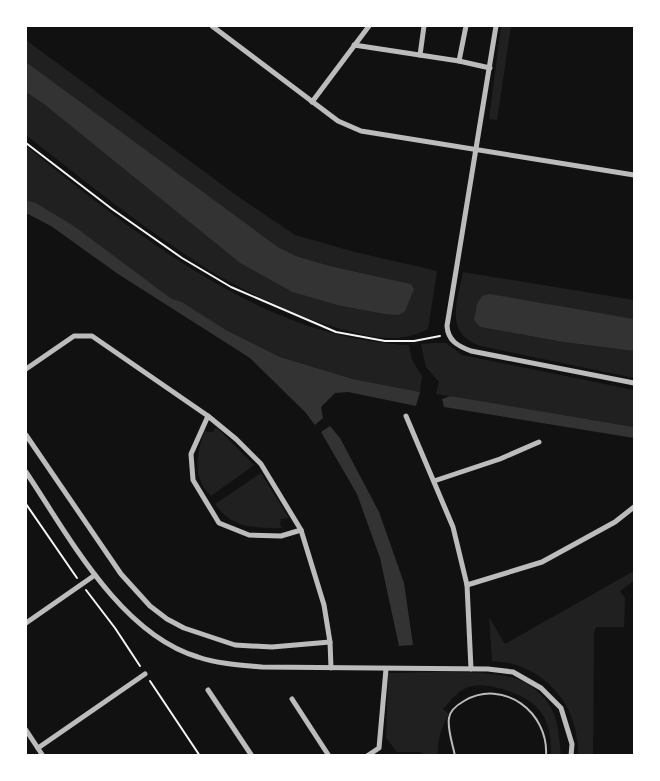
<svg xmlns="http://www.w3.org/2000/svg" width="660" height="781" font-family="'Times New Roman',serif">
	<rect width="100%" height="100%" fill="#111"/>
	<g fill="#202020">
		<polygon points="501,26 511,26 497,120 489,119"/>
		<path d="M26,40L240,198L295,235L355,252L437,271L428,329C418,334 408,337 397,338C343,340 243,293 198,263C138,224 82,179 26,135V92L45,105L240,263L292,292L337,305L413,289L411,284L330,266L296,256L278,247L26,62Z"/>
		<path d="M26,146C122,223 239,319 364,340C379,342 394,345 409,345L412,360L422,376L420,392L353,379L280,357L226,330L182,302L172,299L74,226L36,203L26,200Z"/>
		<path d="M463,272L634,300V319L482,296L475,311L480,327L563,342L634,351V378L480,346C443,332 458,302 463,272Z"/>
		<polygon points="433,343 446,343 462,355 634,390 634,427 436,394 439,382 426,367 421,344"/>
		<path d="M216,427L254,465L211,496C191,476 197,453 205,430L207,432H213Z"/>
		<path d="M261,473L289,518L281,519L280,524L282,528C255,528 232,529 215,504Z"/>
		<path d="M634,571V581L620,591L625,598L624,627H596L594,633L593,755H578C579,714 556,678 516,665C509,662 500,662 492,661L489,617L505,644Z"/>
		<path d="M388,673C421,673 495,668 522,681C533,686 544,696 550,706C559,721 559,739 561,755H551C552,720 540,700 505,690C495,687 482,684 472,686C460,688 451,700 443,709L449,714C441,728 437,740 438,755H422V752H397L386,738Z"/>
	</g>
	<g fill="#333">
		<polygon points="26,62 278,247 296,256 330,266 411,284 414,289 405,311 399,315 385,314 337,305 292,292 240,263 45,105 26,92"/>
		<polygon points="26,200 36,203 74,226 172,299 182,302 226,330 280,357 353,379 420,392 416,406 348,392 335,393 321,407 323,418 315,425 305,412 250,358 118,274 51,226 26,213"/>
		<polygon points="489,294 634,319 634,351 563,342 480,327 474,320 477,304 482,296"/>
		<polygon points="450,396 634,427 634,438 444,407 442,399"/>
		<polygon points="330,426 340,438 379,512 404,583 413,645 399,646 380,558 357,494 321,432"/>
	</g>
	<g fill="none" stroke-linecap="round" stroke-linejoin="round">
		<g stroke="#f5f5f5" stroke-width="2">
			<polyline points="26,143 112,209 182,258 231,287 336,332 385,341 414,341 440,336"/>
			<polyline points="26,504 77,578"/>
			<polyline points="86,590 115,628 140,666"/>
			<polyline points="150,681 200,756"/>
		</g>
		<path stroke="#bcbcbc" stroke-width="2" d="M455,756C453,745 447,729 449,718C450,710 457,705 464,701C503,678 549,712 546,756"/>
		<g stroke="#bcbcbc" stroke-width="5">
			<polyline points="212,26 338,121 361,131 634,175"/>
			<path d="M496,26L447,326C448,341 458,346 471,351L634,383"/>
			<polyline points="354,45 459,61 490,68"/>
			<polyline points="420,55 424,26"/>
			<polyline points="459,61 466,26"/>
			<polyline points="312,102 369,26"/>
			<polyline points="26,369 74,336 92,336 208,416 236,439 261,464 301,530 324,605 330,642 331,668"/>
			<polyline points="208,416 191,454 193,480 219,523 249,535 281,536 301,530"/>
			<polyline points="406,416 453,527 467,585 471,669"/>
			<polyline points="26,435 121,574 150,606 167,619 184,628 235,645 272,647 330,642"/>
			<path d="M26,472C68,535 120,634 198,657C219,664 240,665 262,667L488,669L513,672L541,688L561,708L572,744L571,756"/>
			<polyline points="434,481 500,459 539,442"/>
			<polyline points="467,585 542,562 615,522 634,507"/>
			<polyline points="26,623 95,575"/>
			<polyline points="208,690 252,756"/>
			<polyline points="292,699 329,756"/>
			<polyline points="26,730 43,756"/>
			<polyline points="38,748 145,674"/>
			<polyline points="367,756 379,748 386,669"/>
		</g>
	</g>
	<rect width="660" height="781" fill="none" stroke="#ffffff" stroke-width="54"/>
</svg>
